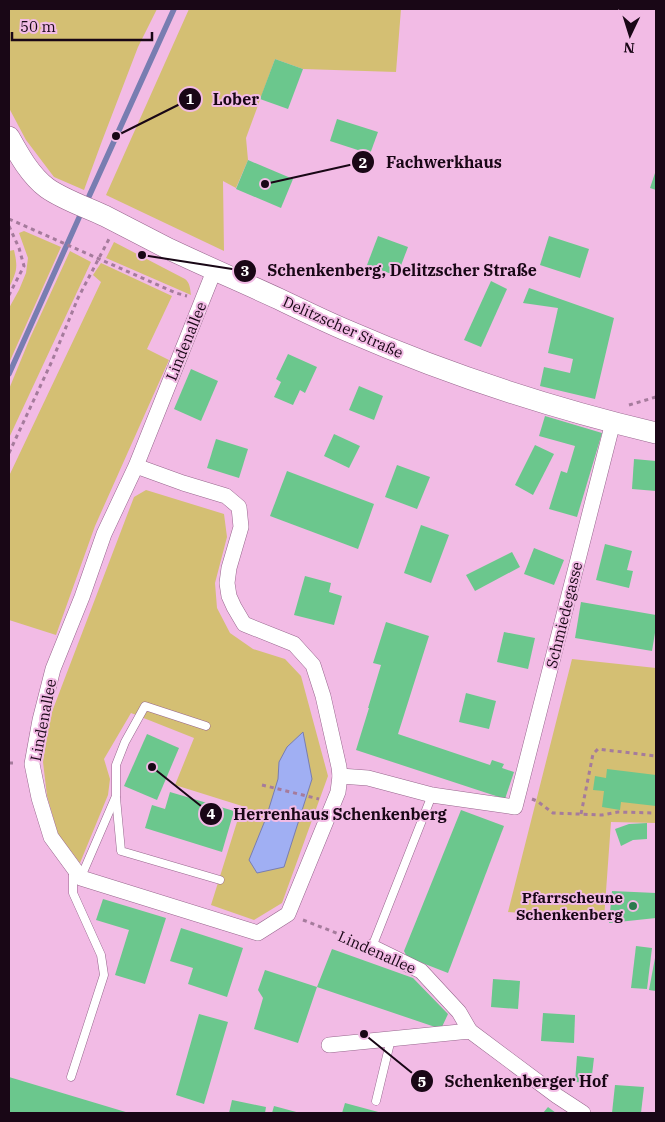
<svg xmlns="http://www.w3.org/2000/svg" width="665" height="1122" font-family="'IBM Plex Serif',serif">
	<rect width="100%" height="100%" fill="#f2bbe5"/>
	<g fill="#d4bf73">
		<polygon points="9,9 157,9 138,47 102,141 84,190 54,177 26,140 9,108"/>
		<polygon points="189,9 401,9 396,72 303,69 275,59 246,138 248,160 236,188 223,181 224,251 106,195"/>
		<polygon points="24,231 61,247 9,363 9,308 19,290 26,273 28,258 19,233"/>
		<path d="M114,242L185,279C190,283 190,288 191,295L106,258Z"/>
		<path d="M14,250C18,268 17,271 9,288V251Z"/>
		<polygon points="70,251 91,262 9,438 9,389 30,338"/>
		<polygon points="101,263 172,296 147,349 169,360 95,526 56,635 9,620 9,476 101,282 93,275"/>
		<polygon points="146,490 224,514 227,537 215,583 217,608 230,633 253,649 285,659 301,676 328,776 282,903 254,920 211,905 242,806 175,785 194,738 131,713 104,759 110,779 108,795 80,863 58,834 47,796 43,762 50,717 134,497"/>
		<polygon points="572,659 656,668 656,823 611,822 604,919 508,912"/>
	</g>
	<polygon fill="#a0aff3" stroke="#787db1" points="303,732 312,779 284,867 257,873 249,860 266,818 278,779 279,762 287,747"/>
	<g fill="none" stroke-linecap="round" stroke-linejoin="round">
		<g stroke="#787db1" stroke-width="5.5">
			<polyline points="86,203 174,9"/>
			<polyline points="9,374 82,211"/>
		</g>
	</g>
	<g fill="#6bc78d">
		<polygon points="275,59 303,69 288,109 260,99"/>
		<polygon points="337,119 378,132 370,154 330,141"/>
		<polygon points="248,160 293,179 281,208 236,189"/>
		<polygon points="656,170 656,190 650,188"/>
		<polygon points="378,236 408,247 397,276 367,265"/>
		<polygon points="549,236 589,249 580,278 540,265"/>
		<polygon points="491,281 507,289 481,347 464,340"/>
		<polygon points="529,288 614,318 595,399 540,386 544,367 570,373 573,359 548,353 558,308 523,303"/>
		<polygon points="288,354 317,367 305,393 300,390 293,405 274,397 281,382 276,379"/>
		<polygon points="191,369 218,381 201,421 174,409"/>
		<polygon points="359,386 383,396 374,420 349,410"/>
		<polygon points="545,416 602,433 577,517 549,509 561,471 567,473 575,446 539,436"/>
		<polygon points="334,434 360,446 349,468 324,456"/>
		<polygon points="216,439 248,449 239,478 207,468"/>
		<polygon points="535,445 554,454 533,495 515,485"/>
		<polygon points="634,459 656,461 656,491 632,489"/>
		<polygon points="397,465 430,477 417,509 385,497"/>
		<polygon points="287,471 374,504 358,549 270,516"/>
		<polygon points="421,525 449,535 431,583 404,573"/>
		<polygon points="605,544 632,551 627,570 633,571 629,588 596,580"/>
		<polygon points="534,548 564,560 554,585 524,574"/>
		<polygon points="512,552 520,567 475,591 466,575"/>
		<polygon points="305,576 331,583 329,592 342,596 334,625 294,615"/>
		<polygon points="581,602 656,615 656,627 652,651 575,638"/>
		<polygon points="386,622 429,636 398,734 490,765 492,760 504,764 502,768 514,772 505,799 356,750 369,708 368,708 381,665 373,663"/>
		<polygon points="504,632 535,638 528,669 497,662"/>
		<polygon points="466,693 496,701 489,729 459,722"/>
		<polygon points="147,734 179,748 157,800 124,786"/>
		<polygon points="607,769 656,775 656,806 621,802 620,810 602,807 604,791 593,790 595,776 606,778"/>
		<polygon points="170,792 234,811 222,852 145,828 152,805 165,809"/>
		<polygon points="461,810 504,826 448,973 407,957 404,951"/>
		<polygon points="647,823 647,839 633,840 621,846 615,829 629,824"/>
		<polygon points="612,891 656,893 656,918 609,923"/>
		<polygon points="103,899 166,918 145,984 115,975 129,930 96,920"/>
		<polygon points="181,928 243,948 227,997 188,984 193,968 170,961"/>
		<polygon points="636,946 652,948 647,989 631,988"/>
		<polygon points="332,949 413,978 448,1014 441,1029 317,987 298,1043 254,1029 263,998 258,990 265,970 317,987"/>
		<polygon points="655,958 656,958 656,991 649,990"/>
		<polygon points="493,979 520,981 518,1009 491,1007"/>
		<polygon points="543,1013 575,1015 574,1043 541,1041"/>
		<polygon points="199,1014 228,1022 204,1104 176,1095"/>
		<polygon points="577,1056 594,1058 591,1083 575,1082"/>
		<polygon points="9,1077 129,1113 9,1113"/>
		<polygon points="615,1085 644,1087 641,1113 612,1113"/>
		<polygon points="232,1100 266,1107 265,1113 229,1113"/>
		<polygon points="345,1103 382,1113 342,1113"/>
		<polygon points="274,1106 300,1113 272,1113"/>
		<polygon points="548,1107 556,1113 543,1113"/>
	</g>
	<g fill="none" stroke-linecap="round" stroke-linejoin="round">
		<g stroke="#97668d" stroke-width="9">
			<g id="lane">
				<polyline points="116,798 121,851 220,880"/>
				<polyline points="81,877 116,796 116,765 125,742 145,706 206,726"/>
				<polyline points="372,947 432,795"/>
				<polyline points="71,1077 104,975 101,955 73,893 73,871"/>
				<polyline points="376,1101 391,1039"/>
			</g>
		</g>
		<g stroke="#97668d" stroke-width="16">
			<g id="street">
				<polyline points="136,466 183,483 226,496 239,507 241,527 229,568 227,583 229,596 234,607 244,624 294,644 313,665 323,696 339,767 340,776 338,792 288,914 258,933 81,878 51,837 39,798 32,764 40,720 53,669 82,597 104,534 136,466 214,271"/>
				<polyline points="340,776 368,778 432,795 515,807 613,422"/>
				<polyline points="372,947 421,971 459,1012 470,1031"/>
				<polyline points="329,1045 470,1031 557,1096 583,1113"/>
			</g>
		</g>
		<g stroke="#97668d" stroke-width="22">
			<path id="secondary" d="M9,137C19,155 30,175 47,188C64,200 86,207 105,216C126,227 148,238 169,249C205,266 242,282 279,299C302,310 324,321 348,331C447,374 551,408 656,433"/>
		</g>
		<g stroke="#a57b9c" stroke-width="3" stroke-dasharray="4 4" stroke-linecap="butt">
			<polyline points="9,219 176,293 187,296"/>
			<polyline points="9,226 19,248 24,266 9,295"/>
			<polyline points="629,405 656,397"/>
			<polyline points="9,453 52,361 78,298 109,239"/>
			<polyline points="9,763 17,763"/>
			<polyline points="262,785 319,799"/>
			<polyline points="532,799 537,801 553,813 602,815 618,812 656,813"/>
			<polyline points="581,814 593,754 598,749 656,756"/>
			<polyline points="303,920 357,941"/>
		</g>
		<use href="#lane" stroke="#fff" stroke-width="8"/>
		<use href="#street" stroke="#fff" stroke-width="15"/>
		<use href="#secondary" stroke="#fff" stroke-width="21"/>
	</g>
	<circle fill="#2a7b4d" stroke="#f2bbe5" stroke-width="2" cx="633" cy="906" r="5"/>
	<g text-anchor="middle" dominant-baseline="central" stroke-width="4" stroke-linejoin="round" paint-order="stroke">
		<g font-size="15" fill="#190716" stroke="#f2bbe5">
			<text transform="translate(343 327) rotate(24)">Delitzscher Straße</text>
			<text transform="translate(186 341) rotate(-68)">Lindenallee</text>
			<text transform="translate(564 615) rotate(-76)">Schmiedegasse</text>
			<text transform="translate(43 720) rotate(-79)">Lindenallee</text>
			<text transform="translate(377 952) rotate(24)">Lindenallee</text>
		</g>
		<g font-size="15" font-weight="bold" fill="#190716" stroke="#f2bbe5" text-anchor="end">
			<text x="623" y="897">Pfarrscheune<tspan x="623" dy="17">Schenkenberg</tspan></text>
		</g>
	</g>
	<path fill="none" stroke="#190716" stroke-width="2" d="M116 136L190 99M265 184L363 162M142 255L245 271M152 767L211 814M364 1034L422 1081"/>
	<g fill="#190716" stroke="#f2bbe5" stroke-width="2">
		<circle cx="116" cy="136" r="5"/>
		<circle cx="265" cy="184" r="5"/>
		<circle cx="142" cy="255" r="5"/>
		<circle cx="152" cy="767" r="5"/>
		<circle cx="364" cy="1034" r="5"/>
		<circle cx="190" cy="99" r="12"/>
		<circle cx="363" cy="162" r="12"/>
		<circle cx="245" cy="271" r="12"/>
		<circle cx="211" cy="814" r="12"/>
		<circle cx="422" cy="1081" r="12"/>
	</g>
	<g font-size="15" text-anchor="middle" font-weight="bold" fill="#fff">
		<text x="190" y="104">1</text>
		<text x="363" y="168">2</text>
		<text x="245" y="276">3</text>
		<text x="211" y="819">4</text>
		<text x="422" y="1087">5</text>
	</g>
	<g font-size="16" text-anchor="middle" font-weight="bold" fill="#190716" stroke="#f2bbe5" stroke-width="4" stroke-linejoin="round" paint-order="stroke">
		<text x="236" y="105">Lober</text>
		<text x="444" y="168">Fachwerkhaus</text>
		<text x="402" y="276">Schenkenberg, Delitzscher Straße</text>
		<text x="340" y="820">Herrenhaus Schenkenberg</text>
		<text x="526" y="1087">Schenkenberger Hof</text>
	</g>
	<rect width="665" height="1122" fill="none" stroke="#190716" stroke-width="20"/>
	<g transform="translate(630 35) rotate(184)" stroke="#f2bbe5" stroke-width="4" paint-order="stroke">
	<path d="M0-4L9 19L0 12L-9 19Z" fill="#190716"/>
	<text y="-8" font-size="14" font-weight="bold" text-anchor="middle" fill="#190716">N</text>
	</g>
	<path d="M12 32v8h140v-8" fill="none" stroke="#190716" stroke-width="2.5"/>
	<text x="20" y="32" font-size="15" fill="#190716" stroke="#f2bbe5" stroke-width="4" paint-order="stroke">50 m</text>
</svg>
